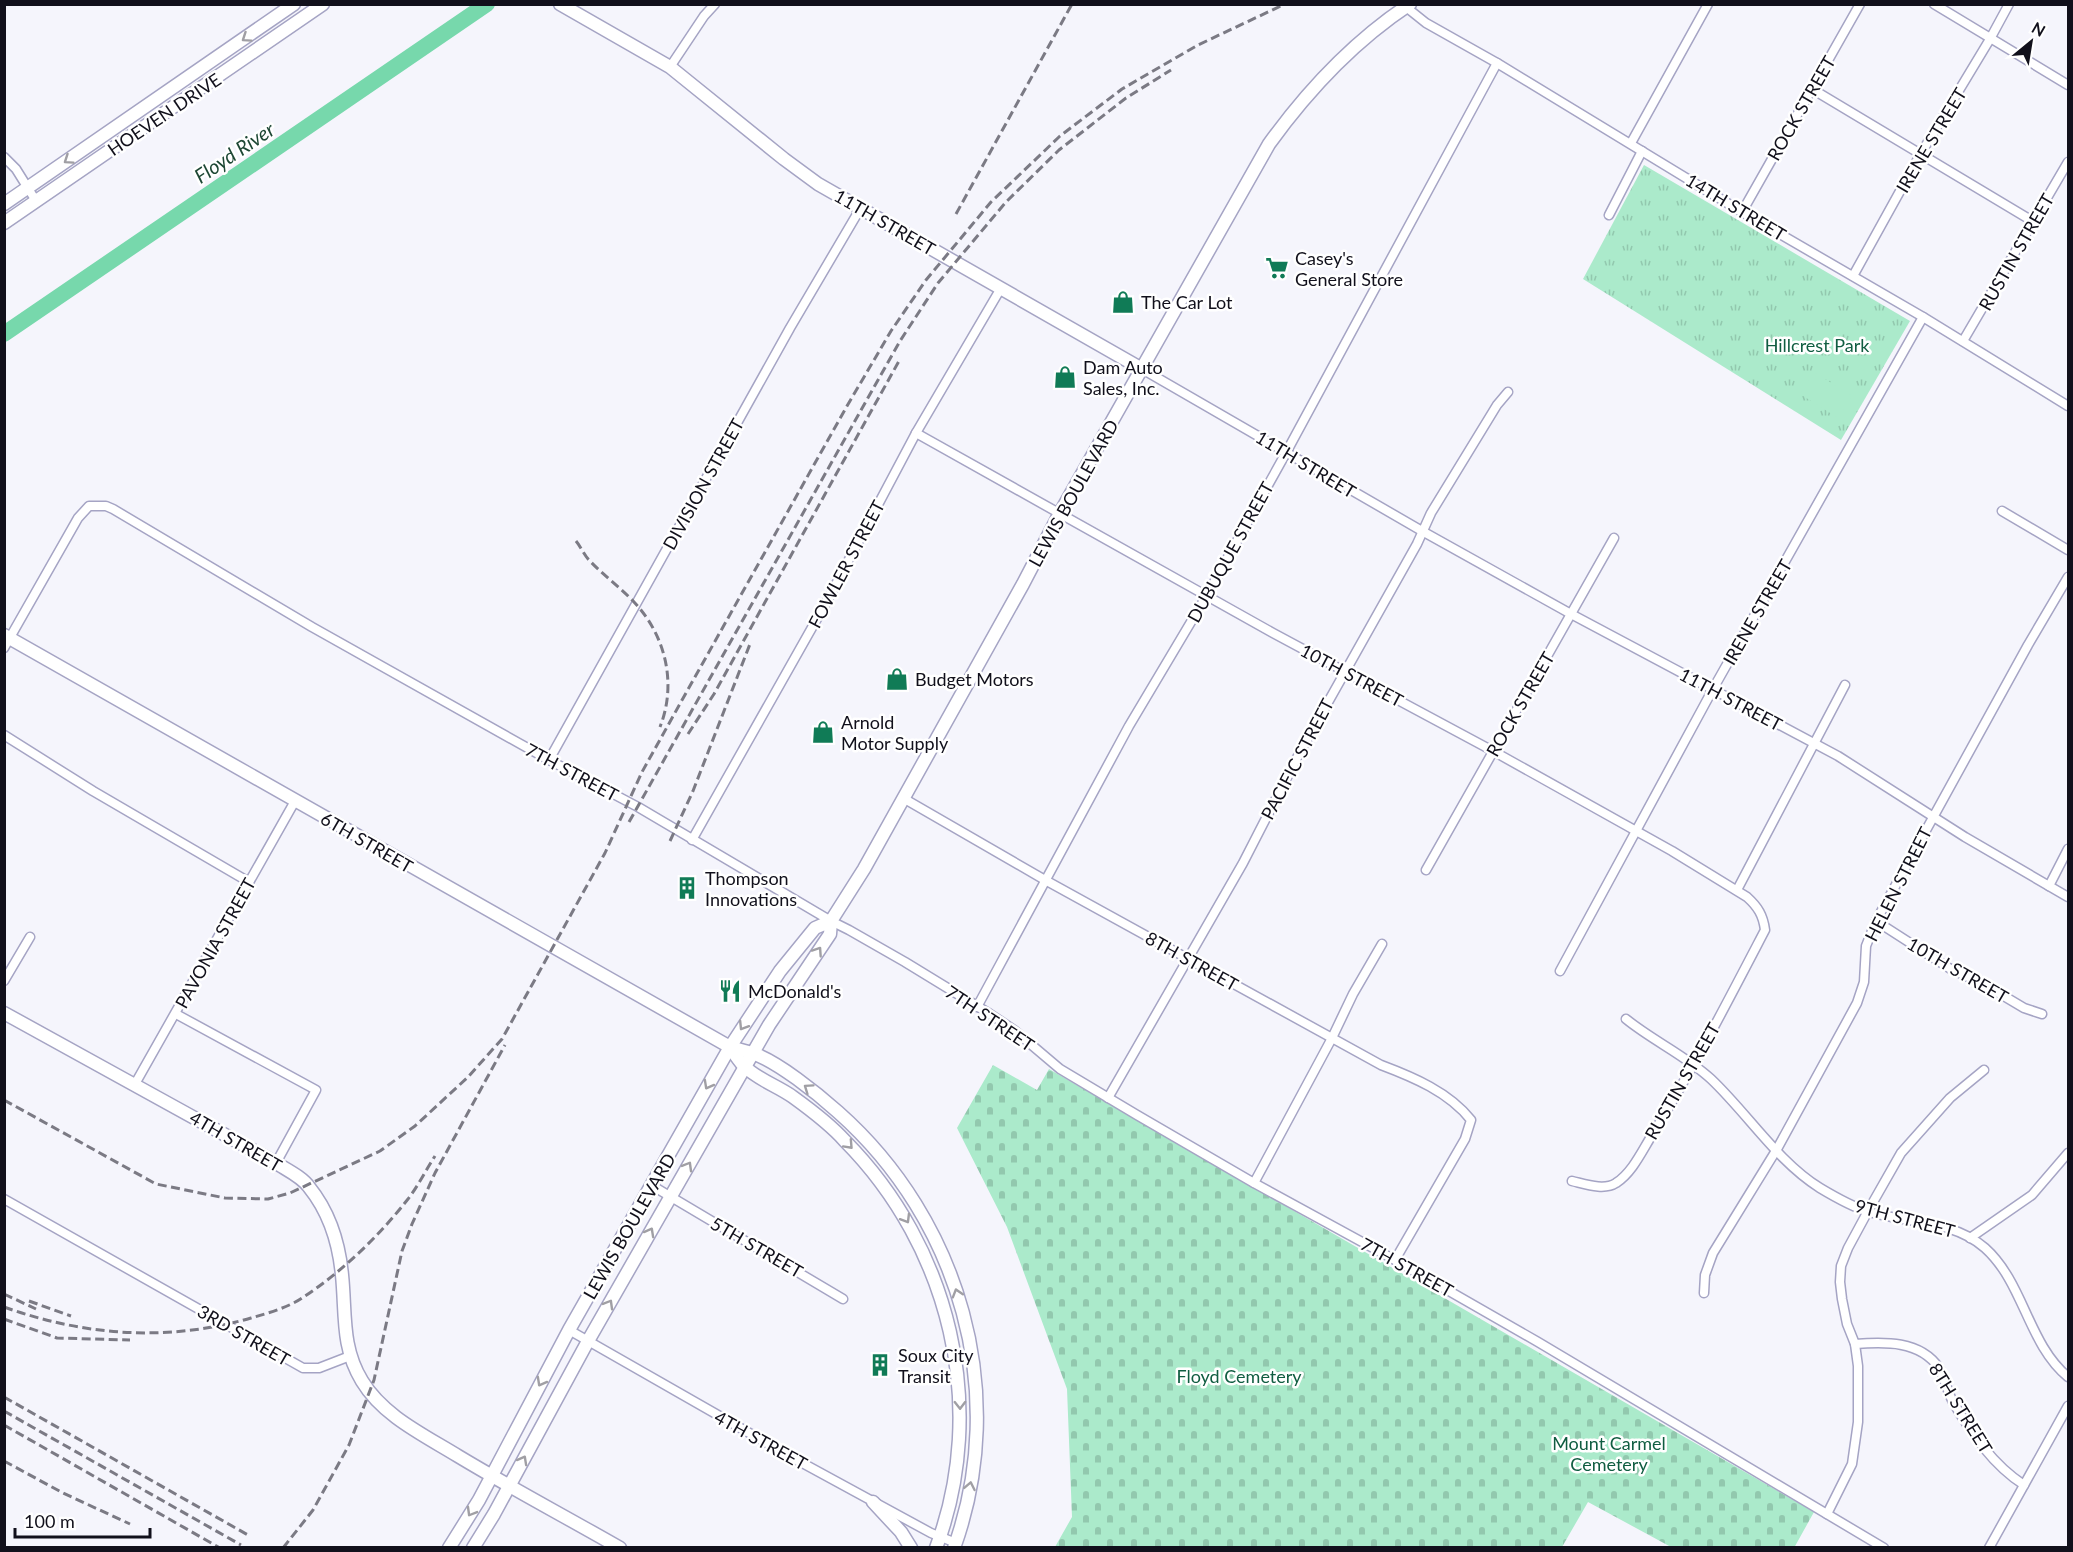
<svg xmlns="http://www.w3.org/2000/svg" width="2073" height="1552" font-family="Lato,sans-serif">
	<defs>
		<pattern id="grass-tufts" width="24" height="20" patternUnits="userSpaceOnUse" patternTransform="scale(1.5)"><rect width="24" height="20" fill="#abeacb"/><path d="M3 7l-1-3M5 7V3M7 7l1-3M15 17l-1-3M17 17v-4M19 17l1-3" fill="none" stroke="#92c8ae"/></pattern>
		<pattern id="cemetery-stones" width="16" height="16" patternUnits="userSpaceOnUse" patternTransform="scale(1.5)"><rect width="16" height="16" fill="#abeacb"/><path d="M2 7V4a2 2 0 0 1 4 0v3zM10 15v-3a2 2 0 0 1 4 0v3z" fill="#92c8ae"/></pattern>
	</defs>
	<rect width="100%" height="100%" fill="#f5f5fc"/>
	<polygon fill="url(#grass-tufts)" points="1644,165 1910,321 1841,440 1583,279"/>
	<polygon fill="url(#cemetery-stones)" points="993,1065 1037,1090 1049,1069 1814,1512 1794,1548 1671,1547 1588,1502 1562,1547 1055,1547 1072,1517 1067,1389 1007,1227 957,1128"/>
	<polygon fill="#abeacb" points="1814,372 1852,396 1838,418 1800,394"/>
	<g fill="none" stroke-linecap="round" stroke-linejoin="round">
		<polyline stroke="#77d8ac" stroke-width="16" points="4,334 487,4"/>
		<g stroke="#a5a4c4" stroke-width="11">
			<g id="street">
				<polyline points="1934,4 2068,85"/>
				<polyline points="1406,7 1426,23 1497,63 1742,212 1923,317 2068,406"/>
				<polyline points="670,67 704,16 715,4"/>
				<polyline points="1812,89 2034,222"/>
				<polyline points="1631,143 1708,4"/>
				<polyline points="4,157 16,169 36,201"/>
				<polyline points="1742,212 1860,4"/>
				<polyline points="1609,215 1642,151"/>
				<polyline points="1853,276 1920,155 1990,39 2009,4"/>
				<polyline points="1963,341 2068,162"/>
				<polyline points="1142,369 1422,531 1571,614 1838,756 1965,837 2068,897"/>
				<path d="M916,433L1273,633L1493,751L1672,851L1747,897C1758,907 1763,915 1765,930C1729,999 1693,1069 1652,1135C1642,1151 1632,1173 1616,1183C1604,1191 1585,1184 1572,1181"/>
				<polyline points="2002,511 2068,550"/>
				<polyline points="4,648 78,518 89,506 106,506 113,509 312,627 549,760 638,807 831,921 849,930 905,962 990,1014 1014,1030 1060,1069 1137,1115 1254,1183 1395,1260 1538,1342 1884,1548"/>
				<polyline points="4,735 93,791 249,882"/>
				<polyline points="549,760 790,328 860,209"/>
				<path d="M903,798L1045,880L1381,1065C1413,1077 1449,1092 1471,1120L1465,1139L1395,1260"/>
				<polyline points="692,840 827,601 916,433 1001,288"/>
				<polyline points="1426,870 1614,538"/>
				<polyline points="2049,886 2068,849"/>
				<polyline points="1737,890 1845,685"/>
				<polyline points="1876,921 1949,968 1987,986 2024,1008 2042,1014"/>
				<polyline points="1560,971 1713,689 1923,317"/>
				<polyline points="4,981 30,937"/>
				<polyline points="977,1007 1129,726 1207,595 1287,451 1497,63"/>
				<polyline points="176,1014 316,1090 276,1163"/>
				<path d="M1626,1019C1653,1041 1685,1055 1711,1079C1748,1114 1777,1161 1820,1188C1835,1197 1853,1207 1869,1212C1908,1223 1953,1220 1985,1248C2024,1283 2028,1344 2068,1377"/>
				<polyline points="135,1084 295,801"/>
				<polyline points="1108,1098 1243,863 1300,752 1417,544 1431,513 1497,405 1508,392"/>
				<polyline points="1254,1183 1332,1038 1353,994 1382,944"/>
				<polyline points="651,1185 843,1299"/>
				<polyline points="4,1199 303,1368 319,1368 350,1356"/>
				<polyline points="1970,1238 2032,1195 2068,1153"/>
				<polyline points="1704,1293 1705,1275 1713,1253 1777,1149 1857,1003 1864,982 1866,946 1876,921 2028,645 2068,577"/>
				<polyline points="569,1330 795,1459 931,1533 956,1543"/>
				<path d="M1855,1344C1884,1342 1920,1340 1939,1368C1945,1378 1947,1391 1953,1402C1971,1433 1993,1465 2024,1485"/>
				<polyline points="1827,1514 1852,1464 1858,1422 1858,1366 1855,1344 1847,1324 1842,1299 1840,1282 1841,1266 1848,1248 1868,1211 1901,1153 1950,1098 1984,1070"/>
				<polyline points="1989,1548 2068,1406"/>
			</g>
		</g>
		<g stroke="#a5a4c4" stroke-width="15">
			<g id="secondary">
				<polyline points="560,4 670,67 784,159 818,184 1142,369"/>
				<polyline points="4,204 294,4"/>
				<polyline points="4,223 323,4"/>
				<path d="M4,635L730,1047C737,1049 745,1051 752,1053C777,1061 818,1094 838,1112C960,1220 1010,1393 954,1548"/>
				<path d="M4,1013L276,1163C287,1170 302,1177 309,1187C330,1213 339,1243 342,1275C346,1313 341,1347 362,1381C383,1416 424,1435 458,1456C511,1488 566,1517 620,1548"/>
				<path d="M730,1047C734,1053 738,1060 743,1065C756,1079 778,1086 793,1097C811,1110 830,1124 845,1141C950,1247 989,1407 936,1548"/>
				<polyline points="873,1502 901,1532 911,1548"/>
			</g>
		</g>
		<g stroke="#a5a4c4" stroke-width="15">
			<g id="primary">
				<polyline points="449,1548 479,1500 569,1330 730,1047 780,971 815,928 831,921"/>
				<path d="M473,1548L494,1514L588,1341L738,1079L769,1025L830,934L831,921L864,869L1023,584L1060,513L1269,144C1308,90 1354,41 1410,4"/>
			</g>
		</g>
		<use href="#street" stroke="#fff" stroke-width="8"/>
		<use href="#secondary" stroke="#fff" stroke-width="12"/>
		<use href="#primary" stroke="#fff" stroke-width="12"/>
		<g stroke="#7b7a84" stroke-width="3" stroke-dasharray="9 4.5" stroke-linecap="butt">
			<polyline points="956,214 1072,4"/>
			<path d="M576,541C581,547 584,555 589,560C603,575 620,587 634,602C666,636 677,684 660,727"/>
			<polyline points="688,734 714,694 899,361"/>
			<polyline points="629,822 900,341 938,283 1006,202 1059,150 1126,98 1171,70"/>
			<polyline points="670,841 693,791 750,644"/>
			<polyline points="4,1100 156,1184 225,1198 268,1199 290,1193 380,1151 415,1126 468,1077 502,1039 605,853 642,772 691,684 847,406 891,331 926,280 991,202 1060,136 1122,89 1198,45 1285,4"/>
			<polyline points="4,1294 36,1309"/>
			<polyline points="29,1301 71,1316"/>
			<path d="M4,1307C85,1336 168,1342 251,1318C268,1313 287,1308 302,1298C342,1272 379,1236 408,1199C418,1186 426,1170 435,1156"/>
			<polyline points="4,1319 57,1338 130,1340"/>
			<polyline points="4,1397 248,1535"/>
			<polyline points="4,1411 241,1545"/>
			<polyline points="4,1425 220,1548"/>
			<polyline points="4,1461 63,1493 130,1524"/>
			<polyline points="283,1548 313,1510 349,1445 374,1380 402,1251 412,1224 435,1173 505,1045"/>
		</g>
	</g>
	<defs><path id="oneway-chevron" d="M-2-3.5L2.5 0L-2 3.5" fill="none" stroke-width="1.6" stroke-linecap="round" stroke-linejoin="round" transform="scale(1.5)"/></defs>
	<g stroke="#a09fa4">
		<use href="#oneway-chevron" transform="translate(246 38) rotate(146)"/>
		<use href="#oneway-chevron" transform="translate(68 160) rotate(146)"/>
		<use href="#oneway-chevron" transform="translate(818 951) rotate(-56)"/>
		<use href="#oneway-chevron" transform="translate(743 1026) rotate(122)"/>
		<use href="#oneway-chevron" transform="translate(708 1085) rotate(119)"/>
		<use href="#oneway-chevron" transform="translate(808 1088) rotate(-145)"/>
		<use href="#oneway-chevron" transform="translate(849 1145) rotate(47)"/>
		<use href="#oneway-chevron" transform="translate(688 1166) rotate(-60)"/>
		<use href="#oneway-chevron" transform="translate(906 1219) rotate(59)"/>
		<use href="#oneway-chevron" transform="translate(650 1232) rotate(-61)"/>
		<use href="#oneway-chevron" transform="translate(957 1293) rotate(-107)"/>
		<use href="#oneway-chevron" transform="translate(609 1304) rotate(-60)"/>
		<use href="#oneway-chevron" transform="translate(541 1382) rotate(119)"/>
		<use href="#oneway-chevron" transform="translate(960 1405) rotate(89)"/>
		<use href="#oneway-chevron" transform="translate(523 1460) rotate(-61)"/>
		<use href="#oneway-chevron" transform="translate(970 1486) rotate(-79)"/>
		<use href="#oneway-chevron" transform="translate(471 1512) rotate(120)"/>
	</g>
	<defs>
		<g id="supermarket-bare" transform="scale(1.8)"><path d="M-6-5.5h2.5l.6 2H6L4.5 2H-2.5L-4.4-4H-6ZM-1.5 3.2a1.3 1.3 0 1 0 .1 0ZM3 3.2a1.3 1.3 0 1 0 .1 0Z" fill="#107b56" stroke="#fff" stroke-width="2.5" paint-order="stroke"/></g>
		<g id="shop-bare" transform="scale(1.8)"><path d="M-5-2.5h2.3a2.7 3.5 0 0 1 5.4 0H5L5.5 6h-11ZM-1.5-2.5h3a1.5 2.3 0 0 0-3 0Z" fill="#107b56" stroke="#fff" stroke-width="2.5" paint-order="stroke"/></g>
		<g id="building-bare" transform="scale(1.8)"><path d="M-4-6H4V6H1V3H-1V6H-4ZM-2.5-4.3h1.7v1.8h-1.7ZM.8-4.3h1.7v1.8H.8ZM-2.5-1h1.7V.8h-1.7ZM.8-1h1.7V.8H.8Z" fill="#107b56" stroke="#fff" stroke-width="2.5" paint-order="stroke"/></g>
		<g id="restaurant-bare" transform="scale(1.8)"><path d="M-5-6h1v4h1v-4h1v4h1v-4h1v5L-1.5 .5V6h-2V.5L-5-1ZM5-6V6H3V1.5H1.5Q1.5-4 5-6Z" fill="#107b56" stroke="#fff" stroke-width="2.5" paint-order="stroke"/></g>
	</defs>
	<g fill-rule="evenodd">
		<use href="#supermarket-bare" x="1277" y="268"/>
		<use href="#shop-bare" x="1123" y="302"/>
		<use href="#shop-bare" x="1065" y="377"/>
		<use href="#shop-bare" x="897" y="679"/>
		<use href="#shop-bare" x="823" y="732"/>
		<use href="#building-bare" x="687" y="888"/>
		<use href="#restaurant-bare" x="730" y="991"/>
		<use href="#building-bare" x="880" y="1365"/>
	</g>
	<g text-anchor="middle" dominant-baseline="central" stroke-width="5" stroke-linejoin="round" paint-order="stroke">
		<g font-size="18" fill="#11101b" stroke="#fff">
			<text transform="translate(1801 108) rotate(-60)">ROCK STREET</text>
			<text transform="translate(164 114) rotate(-34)">HOEVEN DRIVE</text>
			<text transform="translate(1931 140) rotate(-59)">IRENE STREET</text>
			<text transform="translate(1736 207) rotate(31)">14TH STREET</text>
			<text transform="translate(885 222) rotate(30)">11TH STREET</text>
			<text transform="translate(2016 252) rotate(-60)">RUSTIN STREET</text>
			<text transform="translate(1306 464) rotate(31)">11TH STREET</text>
			<text transform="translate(703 484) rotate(-61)">DIVISION STREET</text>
			<text transform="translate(1073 493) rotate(-61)">LEWIS BOULEVARD</text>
			<text transform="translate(1230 552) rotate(-61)">DUBUQUE STREET</text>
			<text transform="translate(846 564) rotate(-62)">FOWLER STREET</text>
			<text transform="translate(1757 612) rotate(-60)">IRENE STREET</text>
			<text transform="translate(1352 675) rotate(28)">10TH STREET</text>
			<text transform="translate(1731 699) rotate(28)">11TH STREET</text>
			<text transform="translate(1520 704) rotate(-60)">ROCK STREET</text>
			<text transform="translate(1297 759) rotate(-62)">PACIFIC STREET</text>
			<text transform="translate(572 772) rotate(28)">7TH STREET</text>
			<text transform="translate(367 842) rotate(30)">6TH STREET</text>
			<text transform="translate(1898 884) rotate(-63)">HELEN STREET</text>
			<text transform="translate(215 943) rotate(-61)">PAVONIA STREET</text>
			<text transform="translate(1192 961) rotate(29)">8TH STREET</text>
			<text transform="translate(1958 970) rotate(30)">10TH STREET</text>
			<text transform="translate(990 1018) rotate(34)">7TH STREET</text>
			<text transform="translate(1682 1081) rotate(-60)">RUSTIN STREET</text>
			<text transform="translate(236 1141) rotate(30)">4TH STREET</text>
			<text transform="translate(1905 1218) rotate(15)">9TH STREET</text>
			<text transform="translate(629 1226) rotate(-60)">LEWIS BOULEVARD</text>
			<text transform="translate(757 1247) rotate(30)">5TH STREET</text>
			<text transform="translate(1407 1267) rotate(29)">7TH STREET</text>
			<text transform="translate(244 1335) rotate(30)">3RD STREET</text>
			<text transform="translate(1961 1408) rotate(58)">8TH STREET</text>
			<text transform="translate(761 1440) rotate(29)">4TH STREET</text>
		</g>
		<g font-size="18" fill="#11101b" stroke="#fff" text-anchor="start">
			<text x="1295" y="258">Casey's<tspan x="1295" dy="21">General Store</tspan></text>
			<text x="1141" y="302">The Car Lot</text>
			<text x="1083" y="367">Dam Auto<tspan x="1083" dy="21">Sales, Inc.</tspan></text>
			<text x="915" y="679">Budget Motors</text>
			<text x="841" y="722">Arnold<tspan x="841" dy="21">Motor Supply</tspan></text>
			<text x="705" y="878">Thompson<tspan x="705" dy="21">Innovations</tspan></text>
			<text x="748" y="991">McDonald's</text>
			<text x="898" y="1355">Soux City<tspan x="898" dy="21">Transit</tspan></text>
		</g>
		<g font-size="18" fill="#105d41" stroke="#fff">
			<text x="1817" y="345">Hillcrest Park</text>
			<text x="1239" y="1376">Floyd Cemetery</text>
			<text x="1609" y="1443">Mount Carmel<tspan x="1609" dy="21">Cemetery</tspan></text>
		</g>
		<g font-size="20" font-style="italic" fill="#1d4734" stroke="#fff">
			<text transform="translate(234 152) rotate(-34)">Floyd River</text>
		</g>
	</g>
	<rect width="2073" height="1552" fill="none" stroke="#11101b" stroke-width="12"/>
	<g transform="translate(2031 42) rotate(30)" stroke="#ffffff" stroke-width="4.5" paint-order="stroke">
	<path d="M0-4.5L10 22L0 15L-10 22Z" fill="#11101b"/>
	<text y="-9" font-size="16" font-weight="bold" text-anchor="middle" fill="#11101b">N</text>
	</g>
	<path d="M15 1528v9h135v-9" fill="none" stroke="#11101b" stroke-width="3"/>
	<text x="24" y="1528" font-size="18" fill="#11101b" stroke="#ffffff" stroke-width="4.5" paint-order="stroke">100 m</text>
</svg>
